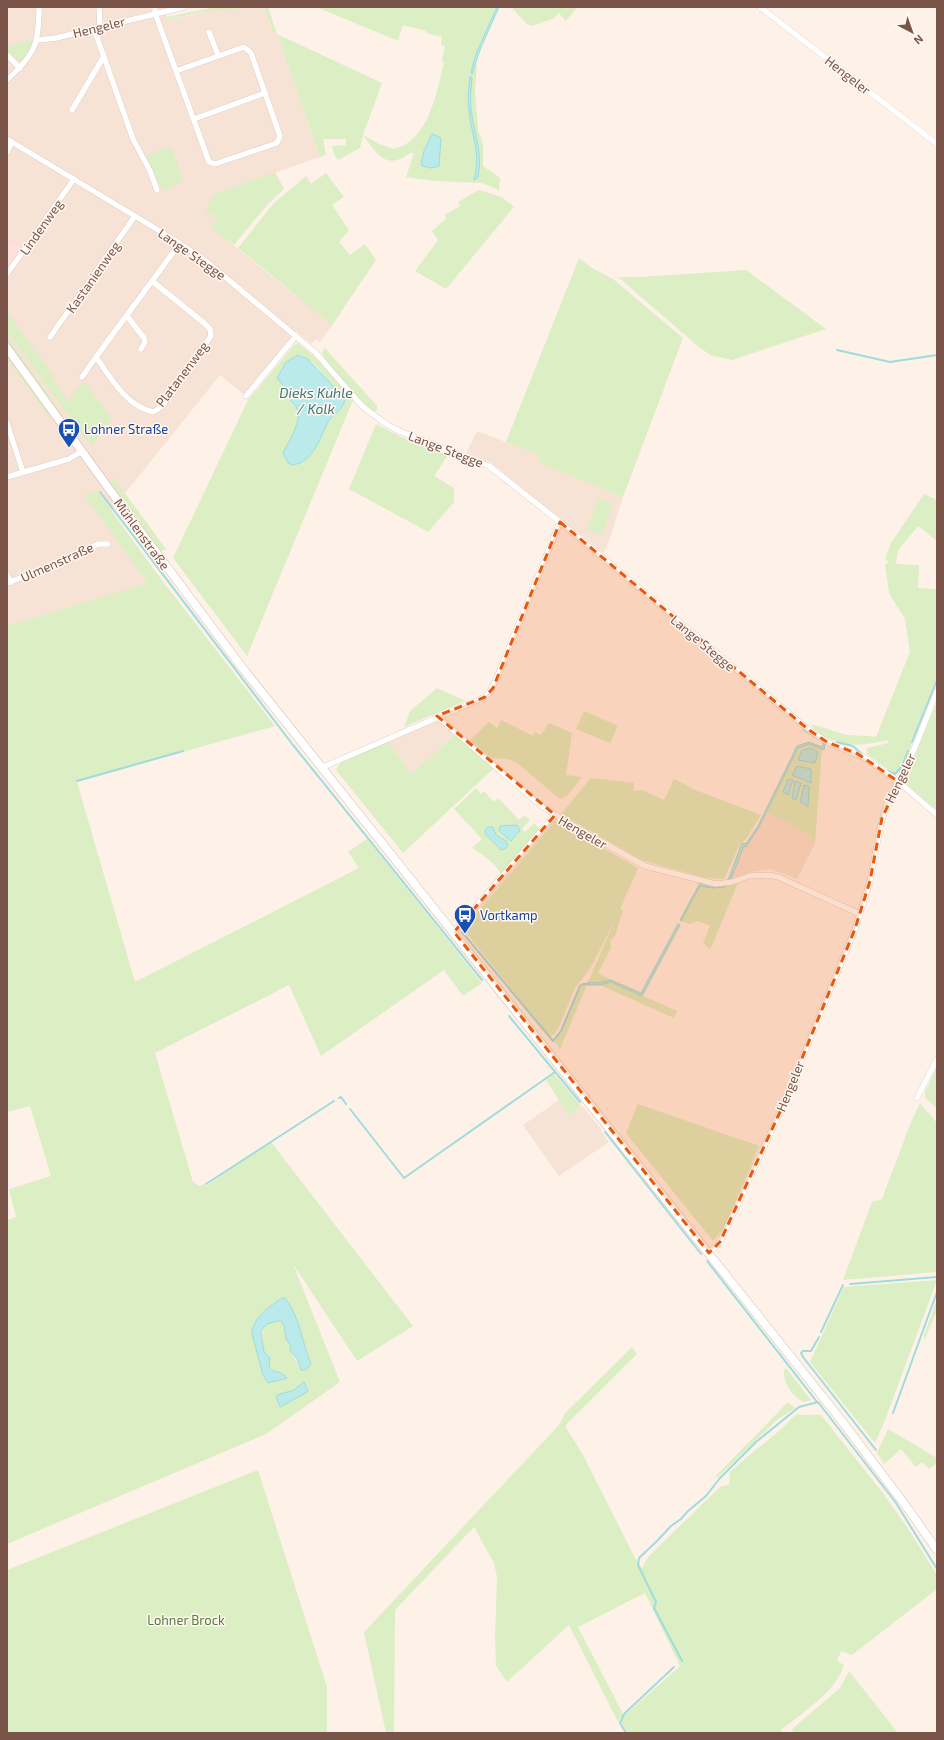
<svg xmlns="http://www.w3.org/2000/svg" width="944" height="1740" font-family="'Exo 2',sans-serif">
	<rect width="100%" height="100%" fill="#fef2e8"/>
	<g fill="#f6e3d5">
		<polygon points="7,7 164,7 167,17 165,20 222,9 264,7 273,32 277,34 320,157 214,194 218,219 211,227 296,296 341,313 320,342 316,339 311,344 296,331 244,395 220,375 111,511 149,583 7,626"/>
		<polygon points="477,431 540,455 539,463 623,497 607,547 603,553 491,463 466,453"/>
		<polygon points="437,720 455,735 411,774 388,742"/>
		<polygon points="767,812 805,832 815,843 797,879 771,869 751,872 731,879 744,846 746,847"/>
		<polygon points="559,1100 569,1116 582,1106 602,1130 601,1131 609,1142 559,1176 523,1125"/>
	</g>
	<polygon fill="#ffe0db" points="7,240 21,248 7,268"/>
	<g fill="#dbeec4" fill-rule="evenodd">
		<path d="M216,7H268L277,34L382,83L363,135L379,144L394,149C429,141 437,91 444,62L442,61L445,46L441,45L442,37L426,33V31L403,25L398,41L316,7H497L476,54L471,72L472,73L475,64L477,65L475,92L478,129L483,144V166L500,178L499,190L482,183L434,181L406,177L414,153H410C386,171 377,154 363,135L360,148L338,160L334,154L332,146L346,145V139H323L326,155L320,157L277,34L273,32L264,7C227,9 201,11 165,20L167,17Z"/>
		<polygon points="511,7 577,7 566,21 559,13 552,19 532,26 527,24"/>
		<polygon points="31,40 33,41 22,61 17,59 7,50 7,47"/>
		<polygon points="171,146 183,180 179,182 179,184 163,191 146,156"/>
		<polygon points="275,172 284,189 267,205 234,245 210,227 218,219 205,210 214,194"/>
		<polygon points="326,173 344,197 332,205 349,230 339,242 350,255 365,244 376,260 332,325 238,248 274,203 306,176 311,184"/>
		<polygon points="479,190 502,197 514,207 446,289 415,271 438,240 432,231 446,219 445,215 460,206 458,202"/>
		<polygon points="579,258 592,268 613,279 683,338 623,497 539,463 540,455 506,442"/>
		<polygon points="746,270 826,329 732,360 710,355 699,347 618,277 641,277"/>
		<polygon points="7,312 53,375 52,377 68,402 83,381 112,418 91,446 7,331"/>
		<path d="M7,336L63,415C46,403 19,359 7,340Z"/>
		<path d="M298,343L316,358L353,400L247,656L173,558L248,400L294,345ZM298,355C316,356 329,387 343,397L334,417L327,424L325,430L283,453C288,444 301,422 298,412C297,406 293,403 289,399L290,394L277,378L287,362Z"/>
		<path d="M325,348L377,406V411H373C363,403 324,363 322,352Z"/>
		<polygon points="7,354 39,399 52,420 51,420 7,359"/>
		<polygon points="376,424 399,436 448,455 434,476 454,488 454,502 428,532 349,489"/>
		<polygon points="113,477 166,549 161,551 159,550 111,483"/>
		<path d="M97,491L161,579L275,726L77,782L135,982L359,868L348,852L367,839L482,983L463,996L444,970L321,1056L289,985L155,1053L193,1182L199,1186L205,1184L206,1186L271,1142L413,1326L357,1361L293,1264L340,1382L266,1434L7,1544V1220L16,1217L9,1189L51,1176L30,1106L7,1112V626L148,583L84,495ZM282,1298H285C300,1316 302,1343 311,1364L299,1368C298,1362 294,1359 292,1353C290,1346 291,1346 287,1339C283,1333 286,1327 281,1321C258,1318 262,1337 264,1352L269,1356L270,1360L268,1364C271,1374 282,1371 287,1378L265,1380L252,1333C252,1318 270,1306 282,1298ZM294,1390L308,1391L290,1401L289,1392Z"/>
		<path d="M924,494L937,500V541L918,526L898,550L896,564L919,565L918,588L937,589V677L914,736L910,750L900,772L894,774L867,754V748L888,743V740C877,742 862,746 851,744C838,742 819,738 811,725C821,725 836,733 848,735C857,736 867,735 876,737L910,652L905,619L889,593L885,564L889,562L885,559L891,543Z"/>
		<polygon points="599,498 613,504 602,535 587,529"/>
		<polygon points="437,688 465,701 404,727 410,711"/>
		<polygon points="937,702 937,810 908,786 905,779"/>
		<polygon points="584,711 618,726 610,743 576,729"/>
		<polygon points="501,720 533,736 535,732 541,735 549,723 572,733 566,775 582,777 567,796 560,799 517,763 508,759 491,758 470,740 489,722 497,728"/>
		<polygon points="455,735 494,768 403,853 336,770 341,762 388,742 411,774"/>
		<polygon points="809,744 822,749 815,843 805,832 767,812 798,748"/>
		<polygon points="591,778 634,783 633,791 642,790 664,800 674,779 693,789 761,815 746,839 740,844 724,879 706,878 641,860 561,814"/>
		<path d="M476,788L481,794L484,791L494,802L498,798L519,820L524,815L530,820L522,829L525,832L534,823L540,829L501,874C495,863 484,855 472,848L482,839L454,809ZM515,825L518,826L519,834L511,841L503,835L499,827L503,826ZM488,827H492L496,835L504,839L498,848L485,834V830Z"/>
		<polygon points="555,821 638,868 620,909 623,910 615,936 610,941 611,948 598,973 611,980 597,983 588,982 616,918 590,969 575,988 559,1027 554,1034 550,1037 463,929"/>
		<path d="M738,883L713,943L710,949L703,943L710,926L698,921L690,924L681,921L700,885C714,889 725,887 738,883Z"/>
		<polygon points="611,982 677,1011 674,1018 600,985"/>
		<polygon points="583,985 587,985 560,1049 554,1041 562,1031 577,994"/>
		<polygon points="937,1067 937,1108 925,1098 925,1092"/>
		<polygon points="554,1074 581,1106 569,1116 546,1080"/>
		<polygon points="920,1103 937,1123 937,1272 843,1280 872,1202 882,1199 911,1122"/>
		<polygon points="638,1104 759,1146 724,1228 713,1241 626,1133"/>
		<polygon points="937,1280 885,1420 875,1443 810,1362 844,1287"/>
		<polygon points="937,1299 937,1311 924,1341 924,1335"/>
		<path d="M632,1347L637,1354L565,1426L583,1455L635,1558L642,1568L648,1557L721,1486L729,1485L730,1472C746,1458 762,1445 779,1431C786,1426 789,1418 798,1414C805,1416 813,1414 821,1415L882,1492L907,1527L937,1575V1589L852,1655L841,1651L837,1661L844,1665C836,1692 803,1712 781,1730L782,1733H627L621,1722L624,1716L680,1666L645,1593L578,1627L623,1714L618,1722L569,1625L507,1682L496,1666L495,1638L497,1577L494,1563L474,1527L395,1610L394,1733H386L364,1632L559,1425L565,1413Z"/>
		<path d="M786,1368L811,1400L804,1402C792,1397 783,1383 784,1370Z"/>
		<polygon points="788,1402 795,1408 777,1420 719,1476 714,1478"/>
		<polygon points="888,1429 937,1458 937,1463 929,1469 922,1462 916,1467 901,1449 884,1464 877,1453"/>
		<polygon points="258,1470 327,1687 327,1733 7,1733 7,1570"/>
		<polygon points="849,1671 898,1733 794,1733 792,1729 840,1688"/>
	</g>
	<g fill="#baeaea" stroke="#9fdcdd">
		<polygon points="497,7 499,7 480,50 472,74 471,72 476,54"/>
		<path d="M470,76L472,78C471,88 470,99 471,109C474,134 483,152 478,177L474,180C481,153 472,137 469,111C467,100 469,87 470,76Z"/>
		<polygon points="433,134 441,138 439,166 431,168 422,166 421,164 424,151 431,136"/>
		<path d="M298,355L308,359L345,399C343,411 332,415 327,424C320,439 312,463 292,465L288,463L283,453C288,443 301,422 298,412C297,406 293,403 289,399L290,394L277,378L286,362Z"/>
		<polygon points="809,742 822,747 823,743 825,744 824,750 809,744 798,748 759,827 746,847 744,846 731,879 728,880 742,843 746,844 758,826 797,746"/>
		<polygon points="810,748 818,752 815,763 798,760 802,750"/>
		<polygon points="797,766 811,769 811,783 792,775"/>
		<polygon points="788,779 793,780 788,795 783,792"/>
		<polygon points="795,781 801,783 796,800 792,798"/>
		<polygon points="804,785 809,786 808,807 800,802"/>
		<polygon points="515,825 518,826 520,831 511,841 499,831 500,826"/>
		<polygon points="488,827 493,827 496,835 506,841 508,845 505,849 501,850 485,834 485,830"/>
		<polygon points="700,883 725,885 725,887 712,888 700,886 681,921 680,920"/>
		<polygon points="678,924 680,925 642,996 611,982 600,985 587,985 588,982 597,983 611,980 641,993"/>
		<path d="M282,1298H285C300,1316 302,1343 311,1364C309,1368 305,1371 301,1370L297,1359L290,1350L291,1346L286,1339L284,1325L281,1321H277L267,1324L263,1328L261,1332L264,1352L270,1358C266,1377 279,1367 287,1378L268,1383L263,1375L252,1334C252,1318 270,1306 282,1298Z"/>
		<polygon points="304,1382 308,1391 307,1392 280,1407 276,1397 277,1395 294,1390"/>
	</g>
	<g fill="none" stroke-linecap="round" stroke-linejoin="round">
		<g stroke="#9fdcdd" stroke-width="2">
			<polyline points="837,350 890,362 937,355"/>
			<polyline points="100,492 293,745 482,980"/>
			<polyline points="804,730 817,738"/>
			<polyline points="837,742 853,746 862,754"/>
			<polyline points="912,742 937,680"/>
			<polyline points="888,771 895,774 902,766 908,751"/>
			<polyline points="77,781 183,751"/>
			<polyline points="462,932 553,1041 561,1031 580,986 583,984 589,984"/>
			<polyline points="509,1016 580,1102"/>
			<polyline points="339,1098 341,1097 346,1104"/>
			<polyline points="350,1109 404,1178 555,1072"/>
			<polyline points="605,1132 701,1254"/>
			<polyline points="206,1184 334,1101"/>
			<polyline points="707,1261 817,1402"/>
			<polyline points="850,1284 937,1277"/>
			<polyline points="821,1332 843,1285"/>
			<polyline points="819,1337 811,1351 803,1351 801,1353 803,1357 876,1450"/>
			<polyline points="893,1413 937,1292"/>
			<polyline points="682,1661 654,1608 656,1602 638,1565 639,1558 657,1541 671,1526 681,1519 688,1511 706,1496 720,1478 756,1442 799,1407 818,1402 896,1503 937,1569"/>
			<polyline points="626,1733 620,1723 624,1714 674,1667"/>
		</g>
		<g stroke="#d4baaf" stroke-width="6">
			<g id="minor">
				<polyline points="99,7 100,27"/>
				<polyline points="155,7 155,13 209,162 215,164 277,143 280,136 251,53 244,47 176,71"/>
				<polyline points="760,7 937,144"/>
				<polyline points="94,29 133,139 150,171 157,190"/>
				<polyline points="209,32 218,55"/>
				<polyline points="37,40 56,38 184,7"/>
				<polyline points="7,55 20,68"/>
				<path d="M7,80C35,54 39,45 39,7"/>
				<polyline points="72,110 104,56"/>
				<polyline points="194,119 265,93"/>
				<polyline points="7,139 173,239 206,261 316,353 362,406 386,424 399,431 489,466 560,522 809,730 827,742 865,758 899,782 937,815"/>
				<polyline points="7,152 12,142"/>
				<polyline points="7,274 74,179"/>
				<path d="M152,281L204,323L210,329L211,336L166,401L158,409L153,412C126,405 111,379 96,357L180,243"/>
				<polyline points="127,316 144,338 145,342 141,349"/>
				<polyline points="50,337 135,216"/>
				<polyline points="82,377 96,357"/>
				<polyline points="246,396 296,336"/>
				<polyline points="7,423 23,472"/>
				<polyline points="7,477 69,459 82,451"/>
				<polyline points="7,575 11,582"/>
				<polyline points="7,583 63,562 98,544 108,544"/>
				<polyline points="437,716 540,805 573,826 645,866 716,884 732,882 749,876 768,875 778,877 860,914"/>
				<polyline points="321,768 485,697 489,693 496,680 560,522"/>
				<polyline points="454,932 555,815"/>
				<polyline points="917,1098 937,1059"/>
				<polyline points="709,1253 720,1242 780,1112 855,929 870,881 880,828 886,806 916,745 937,691"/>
			</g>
		</g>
		<g stroke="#dabbae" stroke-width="9">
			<polyline id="secondary" points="7,348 120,504 241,666 838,1416 906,1506 937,1550"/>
		</g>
		<use href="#minor" stroke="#fff" stroke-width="5.5"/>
		<use href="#secondary" stroke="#fff" stroke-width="8"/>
	</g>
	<path fill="#e8590c" fill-opacity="0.2" stroke="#e8590c" stroke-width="3" stroke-dasharray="8 5" stroke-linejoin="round" d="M560,522L809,730L827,742L858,754L899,782L882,818L870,881L855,929L780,1112L720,1242L709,1253L454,932L555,815L437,716L485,697L493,688Z"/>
	<defs>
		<g id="bus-pin" transform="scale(1.15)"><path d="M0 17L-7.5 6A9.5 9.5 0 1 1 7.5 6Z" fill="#1a4fb4" stroke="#fff7f0"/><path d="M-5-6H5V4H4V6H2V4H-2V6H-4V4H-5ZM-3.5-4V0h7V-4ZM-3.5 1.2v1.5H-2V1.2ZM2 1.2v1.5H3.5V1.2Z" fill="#fff"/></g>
	</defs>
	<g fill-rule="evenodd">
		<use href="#bus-pin" x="69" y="429"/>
		<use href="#bus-pin" x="465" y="915"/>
	</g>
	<g text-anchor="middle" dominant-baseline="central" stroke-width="3" stroke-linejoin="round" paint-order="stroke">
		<g font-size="13" fill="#7b5449" stroke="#fff7f0">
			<text transform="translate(99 27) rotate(-14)">Hengeler</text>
			<text transform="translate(848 75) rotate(38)">Hengeler</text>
			<text transform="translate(41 227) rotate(-55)">Lindenweg</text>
			<text transform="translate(192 254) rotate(35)">Lange Stegge</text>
			<text transform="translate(93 277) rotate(-55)">Kastanienweg</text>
			<text transform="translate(182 374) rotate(-53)">Platanenweg</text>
			<text transform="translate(446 449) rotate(21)">Lange Stegge</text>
			<text transform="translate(142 534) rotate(54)">Mühlenstraße</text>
			<text transform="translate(57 562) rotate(-24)">Ulmenstraße</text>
			<text transform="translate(703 643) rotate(40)">Lange Stegge</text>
			<text transform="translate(900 778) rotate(-64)">Hengeler</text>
			<text transform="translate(583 832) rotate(30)">Hengeler</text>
			<text transform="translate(790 1086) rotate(-68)">Hengeler</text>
		</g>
		<g font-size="13" fill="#164399" stroke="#fff7f0" text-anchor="start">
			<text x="84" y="429">Lohner Straße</text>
			<text x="480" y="915">Vortkamp</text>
		</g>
		<g font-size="13" fill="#587b3d" stroke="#fff7f0">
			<text x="186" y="1620">Lohner Brock</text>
		</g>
		<g font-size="14" font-style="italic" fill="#387879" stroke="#fff7f0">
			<text x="316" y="392">Dieks Kuhle<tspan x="316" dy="16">/ Kolk</tspan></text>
		</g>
	</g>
	<rect width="944" height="1740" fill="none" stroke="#7b5449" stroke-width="16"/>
	<g transform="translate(912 32) rotate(139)" stroke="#fff7f0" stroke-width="3" paint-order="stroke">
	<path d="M0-3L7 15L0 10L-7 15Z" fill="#7b5449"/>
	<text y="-6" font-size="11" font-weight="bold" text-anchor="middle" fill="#7b5449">N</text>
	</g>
</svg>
